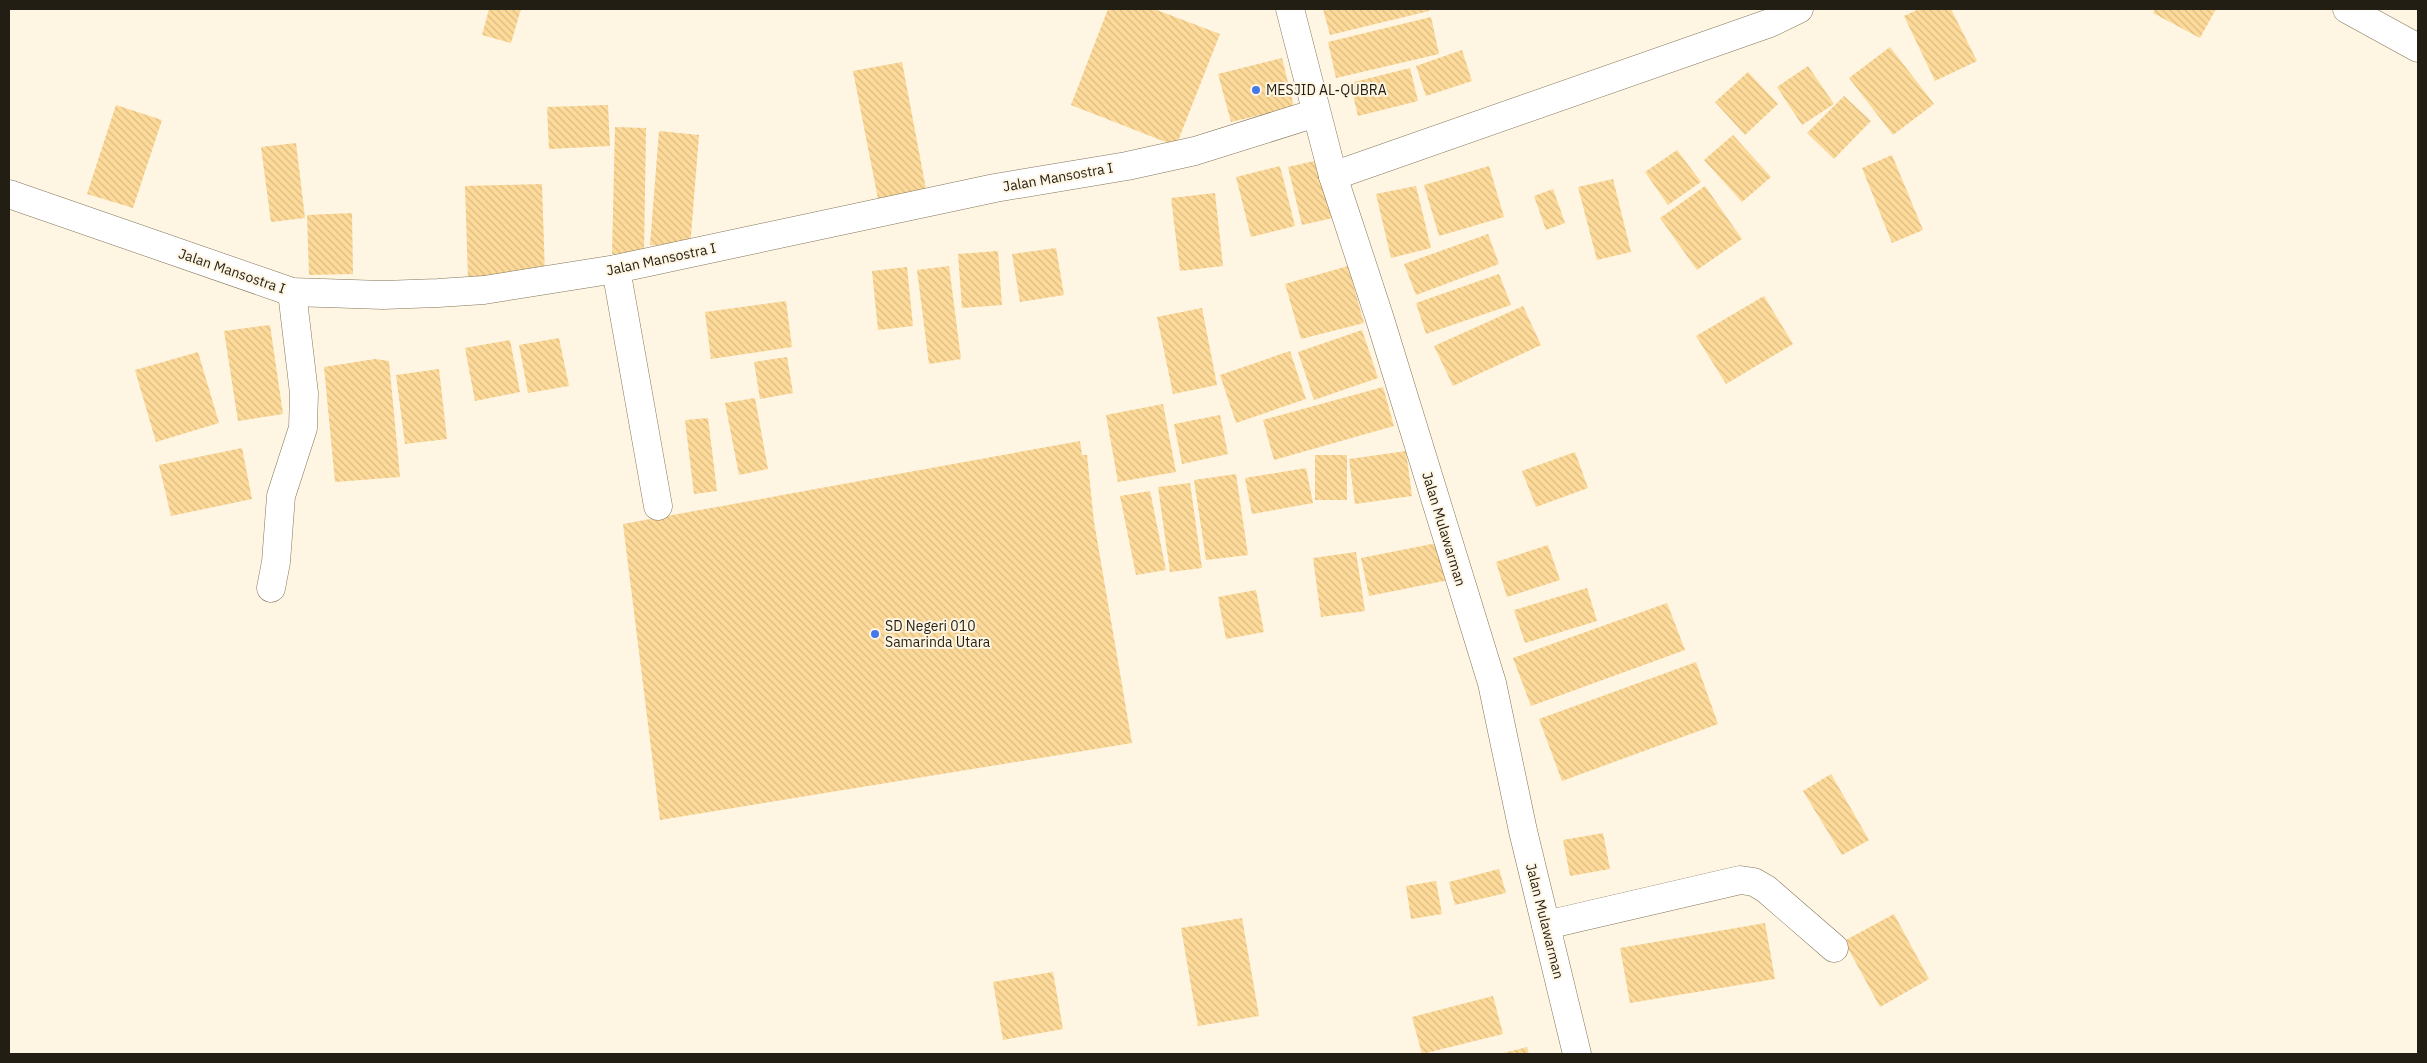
<svg xmlns="http://www.w3.org/2000/svg" width="2427" height="1063" font-family="'IBM Plex Sans',sans-serif">
	<defs>
		<pattern id="building-back-hatch" width="6" height="6" patternUnits="userSpaceOnUse" patternTransform="scale(1.25)"><rect width="6" height="6" fill="#fdda99"/><path d="M-1 5l2 2M0 0l6 6M5-1l2 2" fill="none" stroke="#d9bb83"/></pattern>
	</defs>
	<rect width="100%" height="100%" fill="#fef5e3"/>
	<g fill="url(#building-back-hatch)">
		<polygon points="489,9 521,9 511,43 482,35"/>
		<polygon points="1108,9 1154,9 1220,34 1176,146 1071,105"/>
		<polygon points="1323,9 1428,9 1429,11 1330,35"/>
		<polygon points="1919,9 1951,9 1977,61 1935,81 1904,16"/>
		<polygon points="2155,9 2216,9 2200,38 2153,13"/>
		<polygon points="1431,17 1439,54 1336,78 1328,42"/>
		<polygon points="1890,47 1934,104 1893,135 1849,78"/>
		<polygon points="1462,50 1472,81 1426,96 1416,66"/>
		<polygon points="1282,58 1294,107 1231,122 1218,74"/>
		<polygon points="902,62 926,189 878,199 853,71"/>
		<polygon points="1808,66 1834,104 1802,125 1777,87"/>
		<polygon points="1410,68 1418,101 1358,116 1350,83"/>
		<polygon points="1748,72 1778,104 1745,135 1715,102"/>
		<polygon points="1844,96 1871,121 1834,159 1807,133"/>
		<polygon points="116,105 162,120 133,208 87,194"/>
		<polygon points="608,105 610,146 549,149 547,107"/>
		<polygon points="615,127 646,128 644,254 612,254"/>
		<polygon points="659,131 699,135 690,248 650,245"/>
		<polygon points="1733,135 1771,177 1742,202 1704,160"/>
		<polygon points="296,143 305,218 271,222 261,147"/>
		<polygon points="1677,150 1701,182 1668,205 1645,172"/>
		<polygon points="1892,155 1923,230 1892,243 1862,168"/>
		<polygon points="1323,159 1337,217 1302,225 1288,167"/>
		<polygon points="1280,166 1295,226 1251,237 1236,177"/>
		<polygon points="1489,166 1504,217 1439,236 1424,185"/>
		<polygon points="1613,179 1631,252 1597,260 1578,187"/>
		<polygon points="542,184 545,275 468,279 465,186"/>
		<polygon points="1416,186 1431,248 1391,258 1376,194"/>
		<polygon points="1705,186 1742,239 1697,270 1660,218"/>
		<polygon points="1553,189 1565,223 1546,230 1534,196"/>
		<polygon points="1215,193 1223,266 1180,271 1171,198"/>
		<polygon points="352,213 353,274 309,275 307,215"/>
		<polygon points="1488,234 1499,264 1416,295 1404,264"/>
		<polygon points="1056,248 1064,295 1020,302 1012,254"/>
		<polygon points="998,251 1002,305 962,308 958,254"/>
		<polygon points="949,266 961,359 929,364 917,270"/>
		<polygon points="1348,266 1364,323 1301,339 1285,284"/>
		<polygon points="907,267 913,326 878,330 872,271"/>
		<polygon points="1499,274 1511,305 1426,334 1416,303"/>
		<polygon points="1764,296 1793,344 1726,384 1696,336"/>
		<polygon points="786,301 792,347 711,359 705,312"/>
		<polygon points="1523,306 1541,345 1453,386 1434,346"/>
		<polygon points="1202,308 1217,385 1173,394 1157,317"/>
		<polygon points="270,325 283,414 238,421 224,331"/>
		<polygon points="1362,330 1378,378 1314,400 1298,352"/>
		<polygon points="559,338 569,386 528,393 519,345"/>
		<polygon points="510,340 520,392 475,401 465,348"/>
		<polygon points="1290,351 1306,399 1236,423 1220,375"/>
		<polygon points="198,352 219,423 156,442 135,370"/>
		<polygon points="787,357 793,393 760,399 754,362"/>
		<polygon points="375,359 389,361 400,477 335,482 324,367"/>
		<polygon points="439,369 447,439 405,444 396,375"/>
		<polygon points="1383,387 1394,426 1274,460 1263,420"/>
		<polygon points="755,398 768,469 739,475 725,403"/>
		<polygon points="1163,404 1176,472 1118,482 1106,415"/>
		<polygon points="1220,415 1228,454 1182,464 1174,424"/>
		<polygon points="708,418 717,491 694,494 685,420"/>
		<polygon points="1080,441 1082,455 1087,455 1094,522 1132,743 660,820 623,524"/>
		<polygon points="242,448 252,499 171,516 159,465"/>
		<polygon points="1406,451 1412,496 1355,504 1349,459"/>
		<polygon points="1575,452 1588,488 1536,507 1522,471"/>
		<rect x="1315" y="455" width="32" height="45"/>
		<polygon points="1306,468 1313,503 1252,514 1245,478"/>
		<polygon points="1236,474 1248,555 1206,560 1194,480"/>
		<polygon points="1190,483 1202,568 1170,572 1158,487"/>
		<polygon points="1150,491 1166,570 1136,575 1120,496"/>
		<polygon points="1442,542 1449,580 1369,596 1361,558"/>
		<polygon points="1548,545 1560,580 1507,597 1496,562"/>
		<polygon points="1356,552 1365,611 1321,617 1313,558"/>
		<polygon points="1587,588 1597,621 1525,643 1514,610"/>
		<polygon points="1256,590 1264,632 1226,639 1218,597"/>
		<polygon points="1667,603 1685,650 1531,706 1513,658"/>
		<polygon points="1696,662 1718,724 1562,781 1539,719"/>
		<polygon points="1831,774 1869,840 1842,855 1803,791"/>
		<polygon points="1603,833 1610,869 1570,876 1563,840"/>
		<polygon points="1499,869 1506,893 1455,905 1449,882"/>
		<polygon points="1436,881 1442,914 1411,919 1406,886"/>
		<polygon points="1894,914 1929,979 1880,1007 1844,941"/>
		<polygon points="1242,918 1259,1016 1198,1026 1181,928"/>
		<polygon points="1765,923 1775,979 1630,1003 1620,948"/>
		<polygon points="1053,972 1063,1029 1003,1040 993,982"/>
		<polygon points="1493,996 1503,1034 1422,1054 1412,1017"/>
		<polygon points="1527,1047 1529,1054 1500,1054"/>
	</g>
	<g fill="none" stroke-linecap="round" stroke-linejoin="round">
		<g stroke="#83755a" stroke-width="29">
			<g id="street">
				<polyline points="1290,9 1333,176 1379,316 1492,683 1523,831 1577,1054"/>
				<polyline points="2347,9 2418,48"/>
				<polyline points="1333,176 1770,23 1799,9"/>
				<polyline points="9,194 292,292 383,295 438,293 484,290 616,269 995,188 1127,166 1195,151 1316,113"/>
				<polyline points="616,269 658,506"/>
				<polyline points="271,588 276,562 281,496 303,428 304,393 292,292"/>
				<polyline points="1546,925 1740,880 1754,882 1766,889 1834,948"/>
			</g>
		</g>
		<use href="#street" stroke="#fff" stroke-width="28"/>
	</g>
	<g fill="#4278e9" stroke="#fef5e3" stroke-width="2">
		<circle cx="1256" cy="90" r="5"/>
		<circle cx="875" cy="634" r="5"/>
	</g>
	<g text-anchor="middle" dominant-baseline="central" stroke-width="4" stroke-linejoin="round" paint-order="stroke">
		<g font-size="14" fill="#231e13" stroke="#fef5e3" text-anchor="start">
			<text x="1266" y="90">MESJID AL-QUBRA</text>
			<text x="885" y="626">SD Negeri 010<tspan x="885" dy="16">Samarinda Utara</tspan></text>
		</g>
		<g font-size="14" fill="#231e13" stroke="#fef5e3">
			<text transform="translate(1058 177) rotate(-10)">Jalan Mansostra I</text>
			<text transform="translate(661 259) rotate(-12)">Jalan Mansostra I</text>
			<text transform="translate(232 271) rotate(19)">Jalan Mansostra I</text>
			<text transform="translate(1444 529) rotate(73)">Jalan Mulawarman</text>
			<text transform="translate(1545 921) rotate(76)">Jalan Mulawarman</text>
		</g>
	</g>
	<rect width="2427" height="1063" fill="none" stroke="#231e13" stroke-width="20"/>
</svg>
